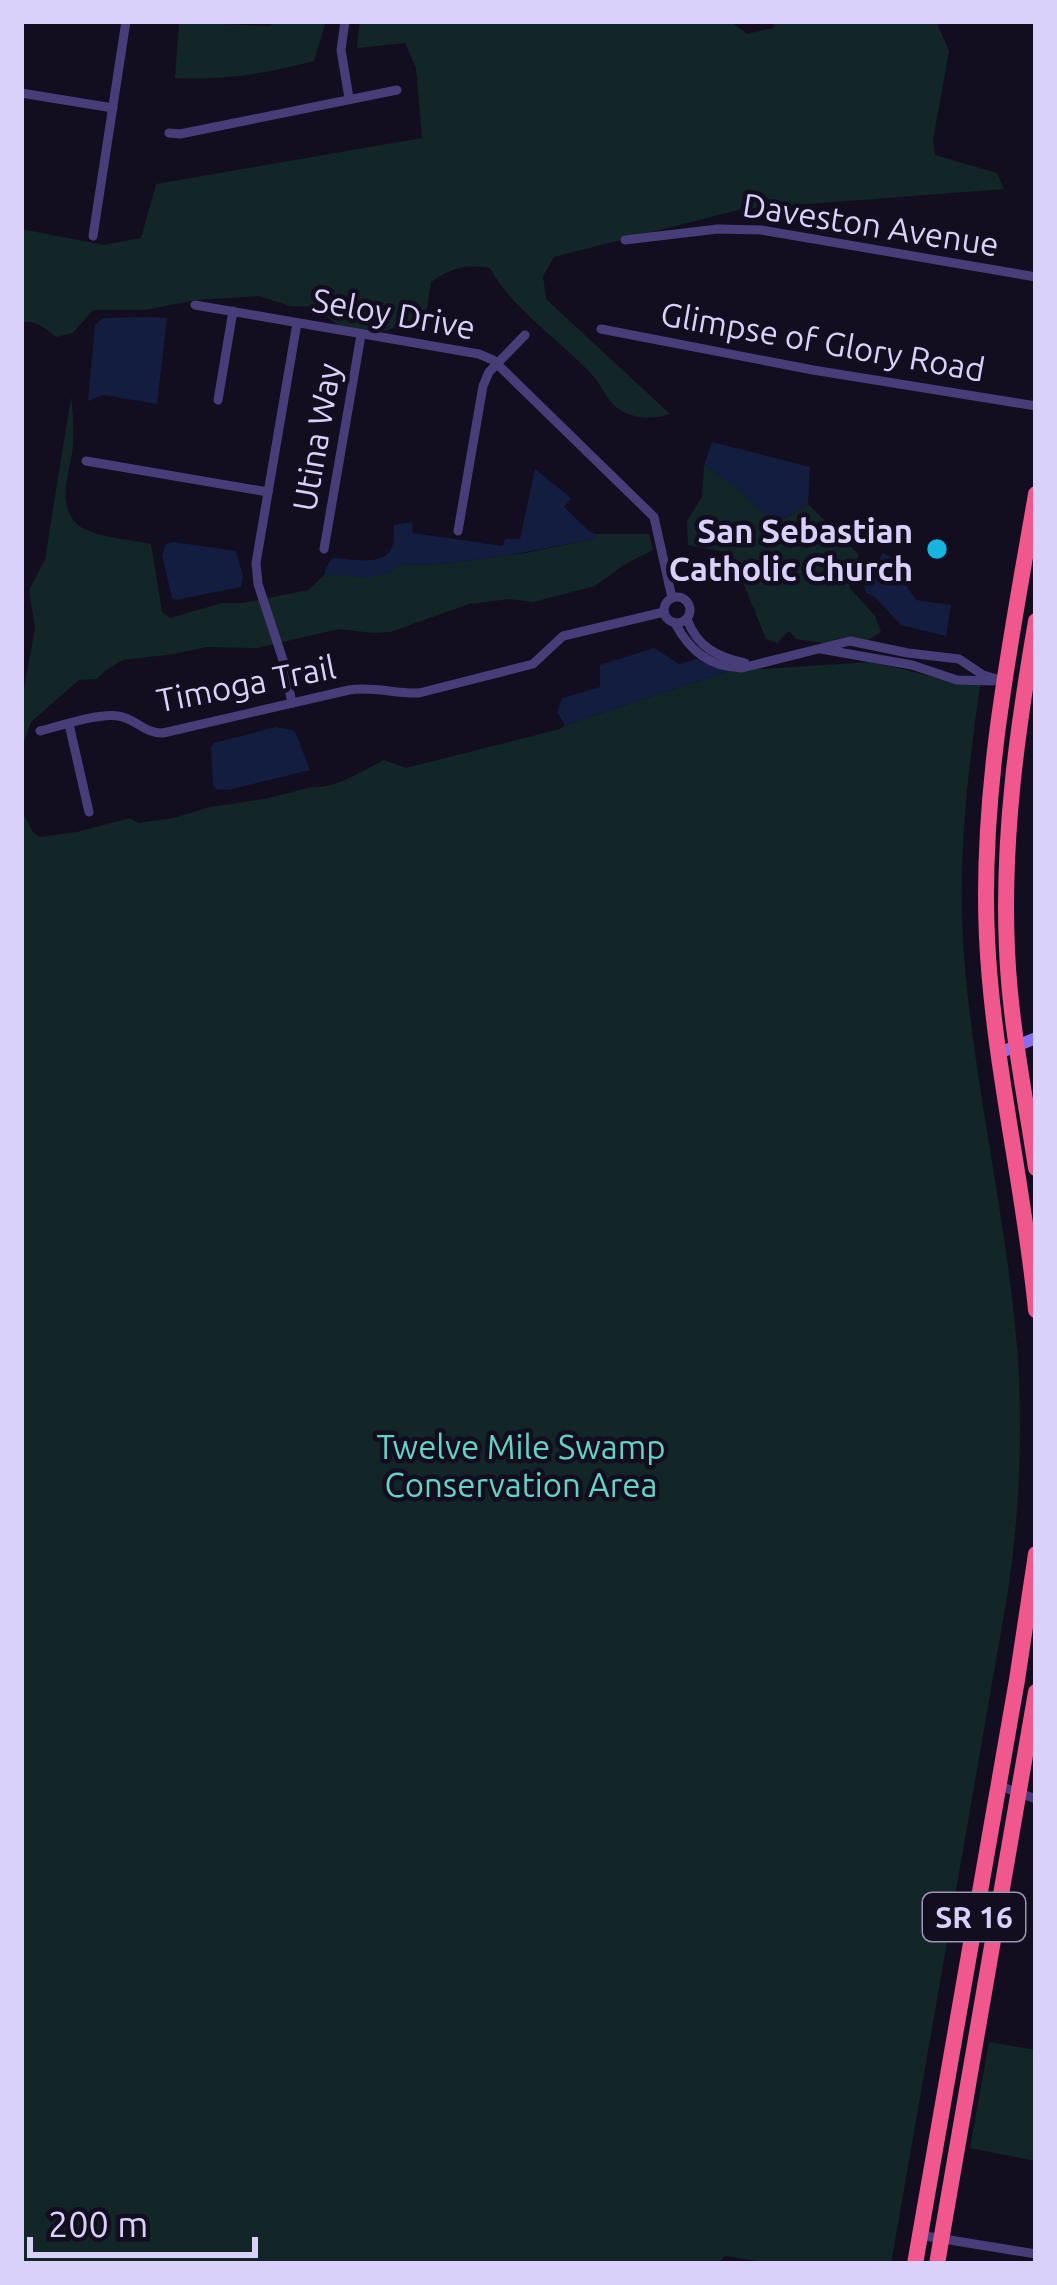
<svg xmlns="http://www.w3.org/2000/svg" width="1057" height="2285" font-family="Ubuntu,sans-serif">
	<rect width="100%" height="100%" fill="#130e1f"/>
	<g fill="#122628">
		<path d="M275,21H326L314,61C267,73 224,81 175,78L179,22L270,26Z"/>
		<path d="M360,21H730L747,34L773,28L774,21H936L949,51L933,140L935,155L997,173L1004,189L742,209L554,257L543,276L546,299L670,414C653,420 631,419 616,407C607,400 602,386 594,377C561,340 514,312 490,268C464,264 452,268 431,282L426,314L388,330L365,333L342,329L316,307L290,306L259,296L196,300L145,310H93L73,333L56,337C45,328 35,319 21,323V229L104,245L141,238L156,184L422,138L416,68L405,43L357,48Z"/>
		<path d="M71,397C73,412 74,428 73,444C72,468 54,504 78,525C92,537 133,540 151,544L162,612L170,618L222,603H243L309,590L325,574H385L400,565L442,564L526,553L594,539L596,534H649L653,550L625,564L595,586L533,602L509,599L469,604L390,632L373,633L339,629L257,648L206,647L174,654L123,660L109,668L96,679L79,680L31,722L21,749V705L35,628L29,590L45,560Z"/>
		<polygon points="704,465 784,519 808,504 859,555 849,587 875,616 881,632 863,643 844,638 829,644 796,639 789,631 777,643 766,639 736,565 725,552 688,545 687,521 702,497"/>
		<path d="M871,662C908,669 942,682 980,685C968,770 958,855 963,941C972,1082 1008,1219 1018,1360C1023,1440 1019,1518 1007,1597L891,2264H777L725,2256L717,2264H25L21,2258V810L33,832L39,837L77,832L130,818L138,823L174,818L210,807L265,799L312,787C335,789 362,771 384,760L406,768L560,729L565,725L729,671Z"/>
		<polygon points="989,2042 1036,2050 1036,2161 970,2148"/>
	</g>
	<g fill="#121d3f">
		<polygon points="153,317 167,318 157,404 103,395 88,401 95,325 103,318"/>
		<polygon points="712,442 810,467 808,504 784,519 762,513 736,487 704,465"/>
		<path d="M535,469L571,498L564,507L589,531L596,534L595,539L504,556L442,564L400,565L385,574L364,578L325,574V570L332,558C348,558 385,568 392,547C395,540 393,532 394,525L412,522L413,533L503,546L505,539H520Z"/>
		<polygon points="174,542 236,551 243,576 241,587 176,600 172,598 162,555 166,544"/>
		<polygon points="883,553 901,562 903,581 916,600 951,605 946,636 901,625 874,596 866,593 864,585"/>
		<polygon points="654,648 679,664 696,659 729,671 565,725 557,712 562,698 600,687 600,665"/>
		<polygon points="276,727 295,731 310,770 228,790 216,789 213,785 211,747 214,743"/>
	</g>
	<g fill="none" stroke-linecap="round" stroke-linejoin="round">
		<g stroke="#473e79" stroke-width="9">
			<polyline points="345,21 341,50 349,98"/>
			<polyline points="21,93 113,108"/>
			<polyline points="169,133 180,134 397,90"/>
			<polyline points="93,236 126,21"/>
			<polyline points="625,240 718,229 761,230 1036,277"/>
			<polyline points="195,305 479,354 493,360 654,517 672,598"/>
			<polyline points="601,329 813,370 1036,406"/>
			<polyline points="218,400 233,311"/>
			<polyline points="86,461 268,492"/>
			<polyline points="458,531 483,386 489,372 525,335"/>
			<polyline points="324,549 361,335"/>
			<circle cx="677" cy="610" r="13"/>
			<path d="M687,619C697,647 717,657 745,663"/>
			<path d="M675,623C690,651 709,667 742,668L850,641L908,653L959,659L983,675L1004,681"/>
			<polyline points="821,649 912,665 957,680 993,681"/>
			<polyline points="292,703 283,660 258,584 256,563 297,323"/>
			<polyline points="69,724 89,812"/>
			<path d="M40,731C61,726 97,713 118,716C135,718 145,734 163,733L349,690C373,686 395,694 419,693L533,664L563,636L664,612"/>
			<polyline points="997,1785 1036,1799"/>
			<polyline points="919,2235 1036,2254"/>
		</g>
		<polyline stroke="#8471f1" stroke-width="12" points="999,1053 1036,1038"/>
		<g stroke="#ef578d" stroke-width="16">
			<path d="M1036,494C1011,641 980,788 987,938C993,1063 1024,1185 1036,1310"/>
			<path d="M1036,621C1017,731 1002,838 1007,950C1010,1023 1025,1095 1036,1168"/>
			<polyline points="915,2264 1017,1680 1036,1554"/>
			<polyline points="937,2264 1036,1692"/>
		</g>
	</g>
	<circle fill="#16b4e1" stroke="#130e1f" stroke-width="4.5" cx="937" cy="549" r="12"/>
	<g text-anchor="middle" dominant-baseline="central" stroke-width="9" stroke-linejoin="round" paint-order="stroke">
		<rect fill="#130e1f" stroke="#9e96b8" stroke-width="3" x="923" y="1893" width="102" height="48" rx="9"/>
		<g font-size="30" font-weight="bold" fill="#dad1fa">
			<text x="974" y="1917">SR 16</text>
		</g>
		<g font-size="33" fill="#dad1fa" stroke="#130e1f">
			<text transform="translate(871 224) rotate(9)">Daveston Avenue</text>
			<text transform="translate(394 313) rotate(10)">Seloy Drive</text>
			<text transform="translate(823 341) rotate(10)">Glimpse of Glory Road</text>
			<text transform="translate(316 437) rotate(-80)">Utina Way</text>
			<text transform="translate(246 683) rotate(-11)">Timoga Trail</text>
		</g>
		<g font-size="33" font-weight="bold" fill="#dad1fa" stroke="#130e1f" text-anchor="end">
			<text x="913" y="530">San Sebastian<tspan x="913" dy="38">Catholic Church</tspan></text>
		</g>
		<g font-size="33" fill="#64d3c5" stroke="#130e1f">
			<text x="521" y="1446">Twelve Mile Swamp<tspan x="521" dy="38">Conservation Area</tspan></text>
		</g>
	</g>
	<rect width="1057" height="2285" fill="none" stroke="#dad1fa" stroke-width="48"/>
	<path d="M30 2237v18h225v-18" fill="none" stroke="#dad1fa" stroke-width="6"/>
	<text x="48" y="2237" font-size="36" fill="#dad1fa" stroke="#130e1f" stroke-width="9" paint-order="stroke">200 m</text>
</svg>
